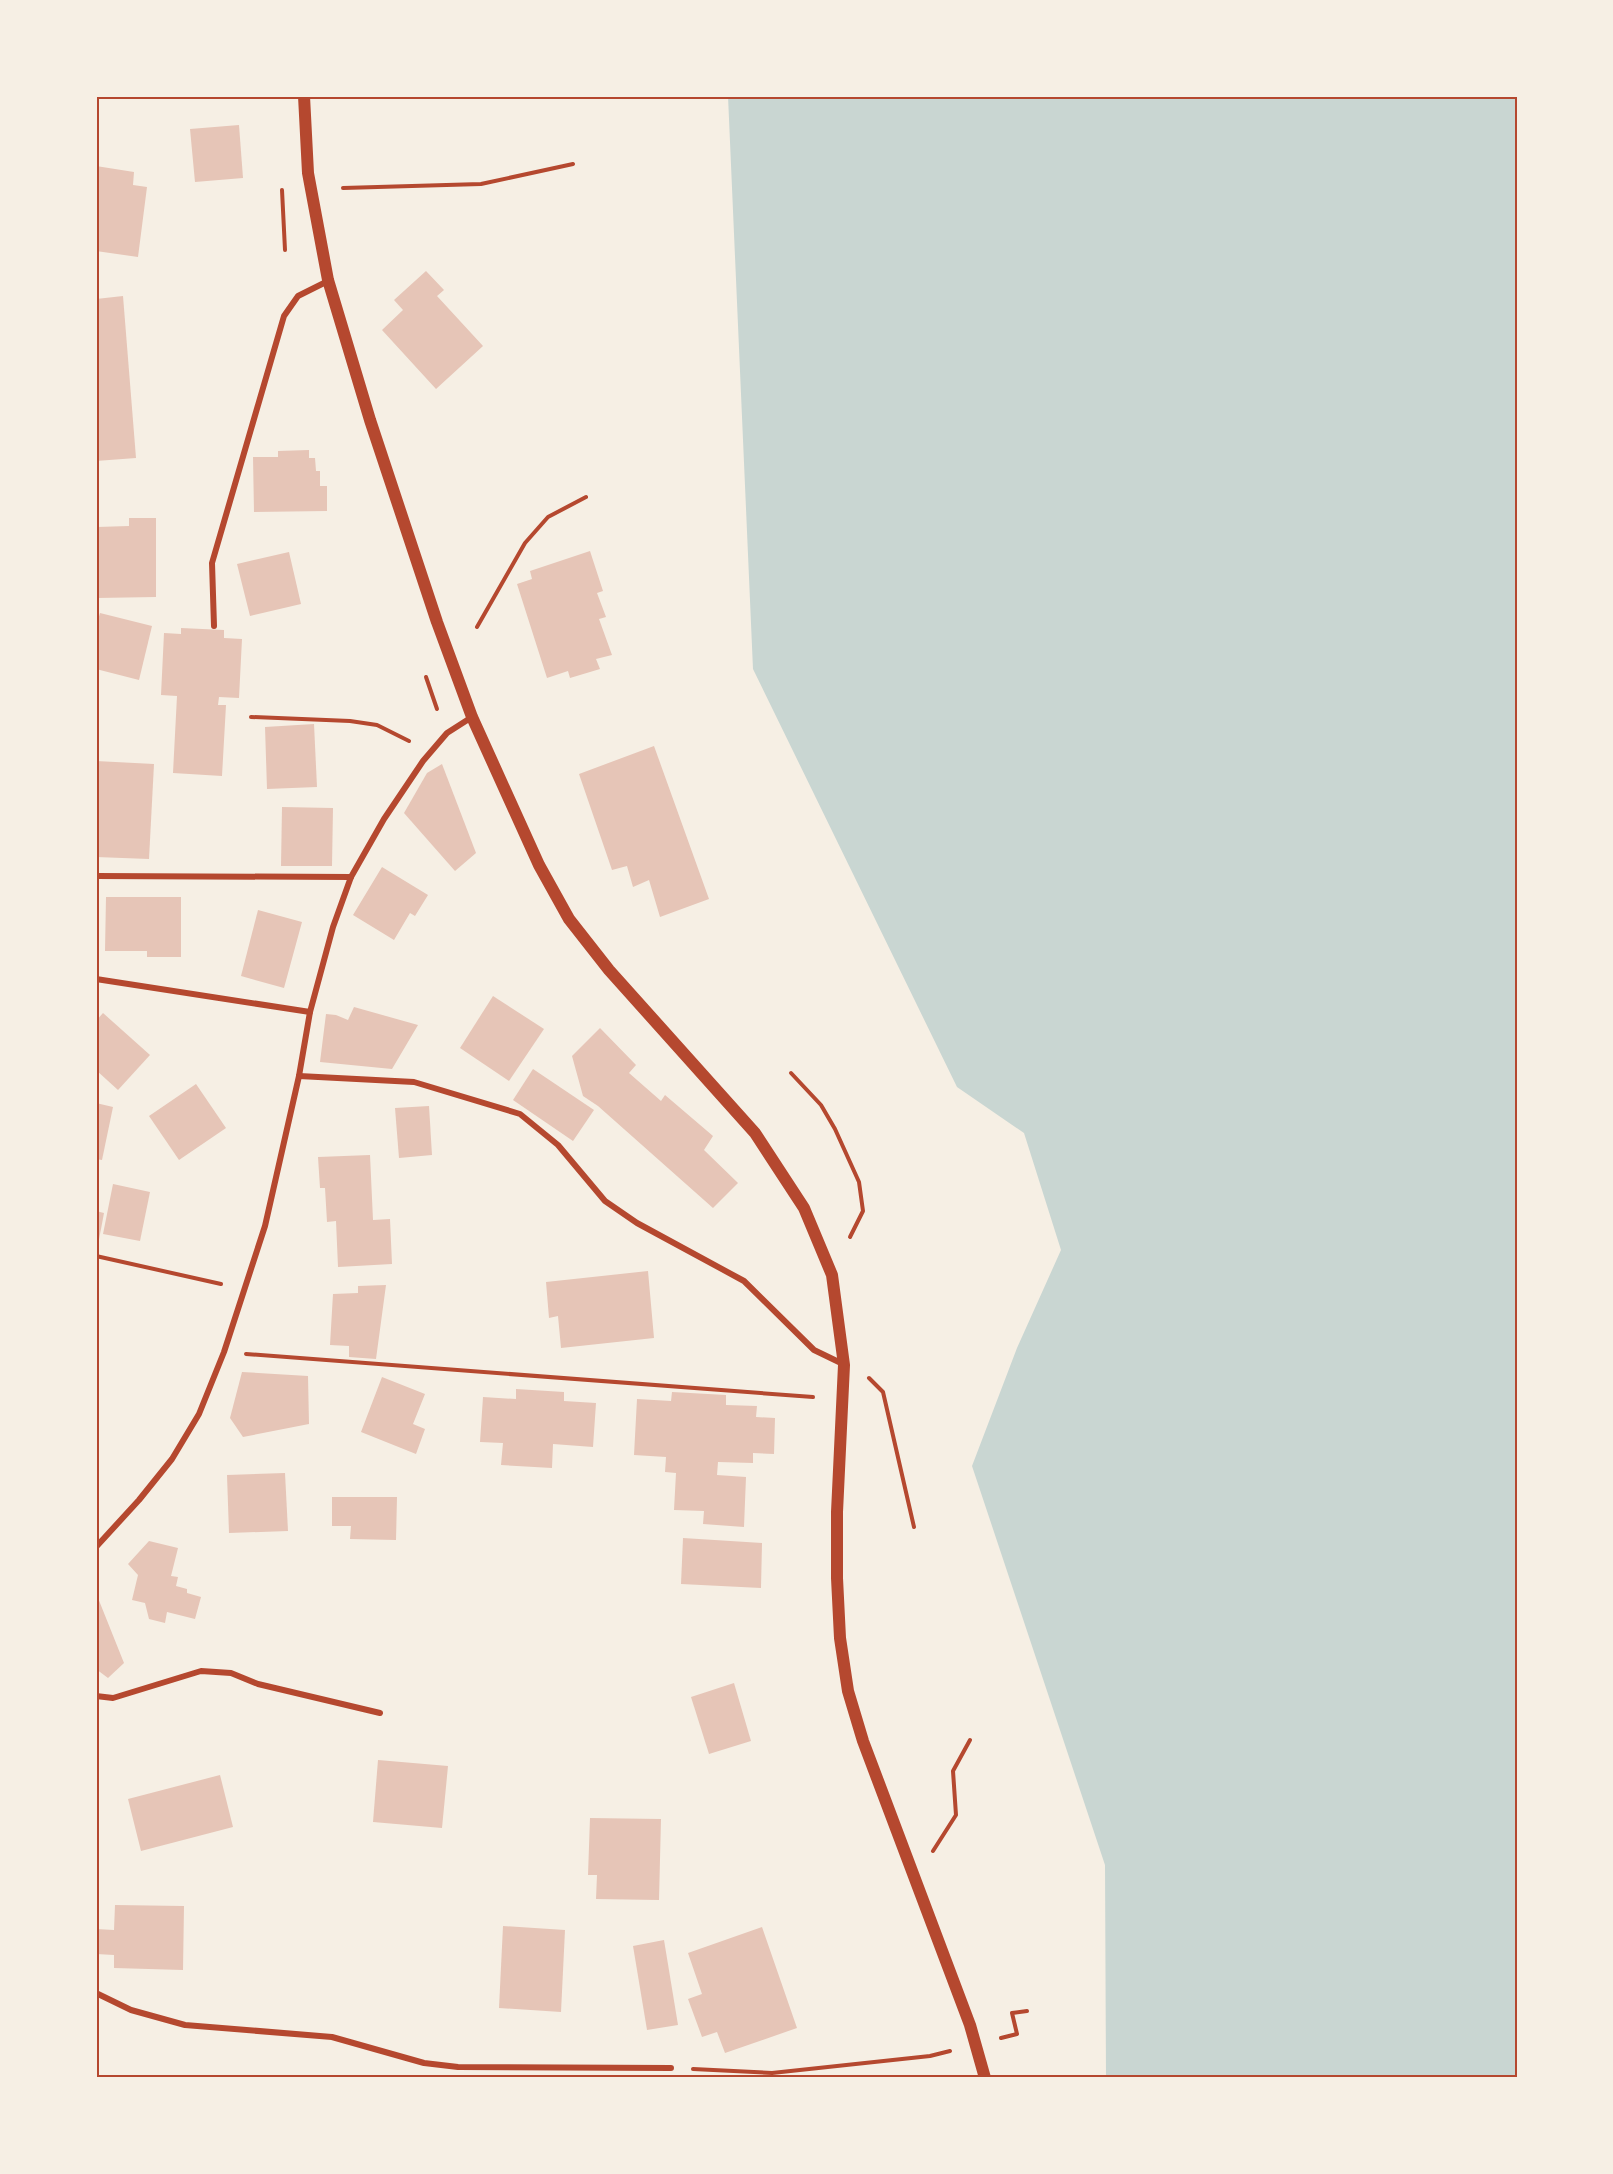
<svg xmlns="http://www.w3.org/2000/svg" width="1613" height="2174" font-family="'Space Grotesk',sans-serif">
	<rect width="100%" height="100%" fill="#f6efe4"/>
	<polygon fill="#c9d6d2" points="728,96 1517,96 1517,2078 1106,2078 1105,1865 972,1466 1017,1348 1061,1250 1024,1133 957,1087 753,669"/>
	<g fill="#e6c5b7">
		<polygon points="239,125 243,178 195,182 190,129"/>
		<polygon points="96,166 134,172 133,185 147,187 138,257 96,251"/>
		<polygon points="426,271 444,290 437,296 483,346 436,389 382,330 403,310 394,300"/>
		<polygon points="123,296 136,458 96,461 96,299"/>
		<polygon points="309,450 309,458 315,458 316,471 320,471 320,486 327,486 327,511 254,512 253,457 278,457 278,451"/>
		<polygon points="129,518 156,518 156,597 97,598 97,527 129,526"/>
		<polygon points="590,551 603,591 597,593 606,617 599,619 612,655 596,659 600,669 570,678 568,671 547,678 517,584 532,579 530,571"/>
		<polygon points="289,552 301,604 250,616 237,564"/>
		<polygon points="100,613 152,626 139,680 96,669 96,627"/>
		<polygon points="181,628 224,630 224,638 242,639 239,698 219,697 218,705 226,705 222,776 173,773 177,696 161,695 164,633 181,634"/>
		<polygon points="314,724 317,787 267,789 265,727"/>
		<polygon points="654,746 709,899 660,917 649,880 633,887 627,866 612,870 579,774"/>
		<polygon points="96,761 154,764 149,859 96,857"/>
		<polygon points="442,764 476,853 455,871 404,813 427,773"/>
		<polygon points="282,807 333,808 332,866 281,866"/>
		<polygon points="382,867 428,895 415,916 410,913 394,940 353,915"/>
		<polygon points="106,897 181,897 181,957 147,957 147,951 105,951"/>
		<polygon points="258,910 302,922 284,988 241,976"/>
		<polygon points="493,996 544,1029 509,1081 460,1048"/>
		<polygon points="354,1007 418,1025 392,1069 320,1062 326,1014 336,1015 348,1020"/>
		<polygon points="103,1013 150,1055 118,1090 96,1070 96,1021"/>
		<polygon points="600,1028 636,1065 629,1073 661,1101 665,1095 713,1136 704,1150 738,1183 713,1208 598,1106 583,1096 572,1056"/>
		<polygon points="533,1069 594,1110 573,1141 513,1100"/>
		<polygon points="196,1084 226,1128 179,1160 149,1116"/>
		<polygon points="96,1103 113,1107 102,1160 96,1159"/>
		<polygon points="429,1106 432,1155 399,1158 395,1108"/>
		<polygon points="370,1155 373,1220 390,1219 392,1264 338,1267 336,1221 327,1222 325,1188 320,1188 318,1157"/>
		<polygon points="113,1184 150,1192 140,1241 103,1234"/>
		<polygon points="96,1211 104,1213 97,1250 96,1250"/>
		<polygon points="648,1271 654,1338 561,1348 558,1316 549,1318 546,1282"/>
		<polygon points="386,1285 376,1359 349,1357 349,1346 330,1345 333,1294 358,1293 358,1286"/>
		<polygon points="242,1372 308,1376 309,1424 243,1437 230,1418"/>
		<polygon points="382,1377 425,1394 413,1424 425,1429 416,1454 361,1432"/>
		<polygon points="516,1389 564,1392 564,1401 596,1403 593,1447 553,1444 552,1468 501,1465 503,1443 480,1442 483,1397 516,1399"/>
		<polygon points="672,1392 726,1395 726,1405 757,1406 756,1417 775,1418 774,1454 753,1453 753,1463 718,1462 717,1475 746,1477 744,1527 703,1524 704,1511 674,1510 676,1473 665,1472 666,1457 634,1455 637,1399 671,1401"/>
		<polygon points="285,1473 288,1531 229,1533 227,1475"/>
		<polygon points="332,1497 397,1497 396,1540 350,1539 351,1526 332,1526"/>
		<polygon points="683,1538 762,1543 761,1588 681,1584"/>
		<polygon points="149,1541 178,1548 171,1576 178,1577 176,1586 187,1589 187,1593 201,1597 195,1619 167,1612 165,1623 149,1619 145,1603 132,1600 138,1575 128,1564"/>
		<polygon points="96,1593 124,1663 108,1678 96,1669"/>
		<polygon points="734,1683 751,1741 709,1754 691,1697"/>
		<polygon points="378,1760 448,1766 442,1828 373,1822"/>
		<polygon points="220,1775 233,1827 141,1851 128,1799"/>
		<polygon points="590,1818 661,1819 659,1900 596,1899 597,1875 588,1875"/>
		<polygon points="115,1905 184,1906 183,1970 114,1968 114,1955 96,1954 96,1929 114,1930"/>
		<polygon points="503,1926 565,1930 561,2012 499,2008"/>
		<polygon points="762,1927 797,2028 725,2053 717,2032 702,2037 688,1999 702,1994 688,1953"/>
		<polygon points="664,1940 678,2025 647,2030 633,1946"/>
	</g>
	<g fill="none" stroke-linecap="round" stroke-linejoin="round">
		<g stroke="#b5482f" stroke-width="4">
			<polyline points="343,188 481,184 573,164"/>
			<polyline points="282,190 285,250"/>
			<polyline points="477,627 525,543 548,517 586,497"/>
			<polyline points="426,677 437,709"/>
			<polyline points="251,717 350,721 377,725 409,741"/>
			<polyline points="791,1073 821,1105 835,1129 859,1182 863,1211 850,1237"/>
			<polyline points="96,1256 221,1284"/>
			<polyline points="246,1354 813,1397"/>
			<polyline points="869,1378 883,1392 914,1527"/>
			<polyline points="933,1851 956,1815 953,1771 970,1740"/>
			<polyline points="1001,2038 1017,2034 1012,2013 1027,2011"/>
			<polyline points="693,2069 772,2073 930,2056 950,2051"/>
		</g>
		<g stroke="#b5482f" stroke-width="6">
			<polyline points="214,626 212,563 284,316 298,296 328,281"/>
			<polyline points="96,876 351,877"/>
			<polyline points="96,979 310,1012"/>
			<polyline points="299,1076 414,1082 520,1114 558,1145 605,1201 637,1223 744,1281 814,1350 843,1364"/>
			<polyline points="96,1547 139,1500 172,1459 199,1414 224,1352 265,1226 299,1076 310,1012 333,927 351,877 384,819 423,761 447,733 472,717"/>
			<polyline points="96,1696 113,1698 201,1671 231,1673 258,1684 380,1713"/>
			<polyline points="96,1993 131,2010 185,2025 332,2037 424,2063 458,2067 671,2068"/>
		</g>
		<polyline stroke="#b5482f" stroke-width="12" points="304,96 308,173 328,280 370,420 437,622 472,717 539,865 569,919 609,970 755,1133 804,1208 832,1275 844,1365 837,1512 837,1578 840,1638 848,1691 863,1741 970,2025 985,2078"/>
	</g>
	<rect width="1613" height="2174" fill="none" stroke="#f6efe4" stroke-width="195"/>
	<rect x="98" y="98" width="1418" height="1978" fill="none" stroke="#b5482f" stroke-width="2"/>
</svg>
